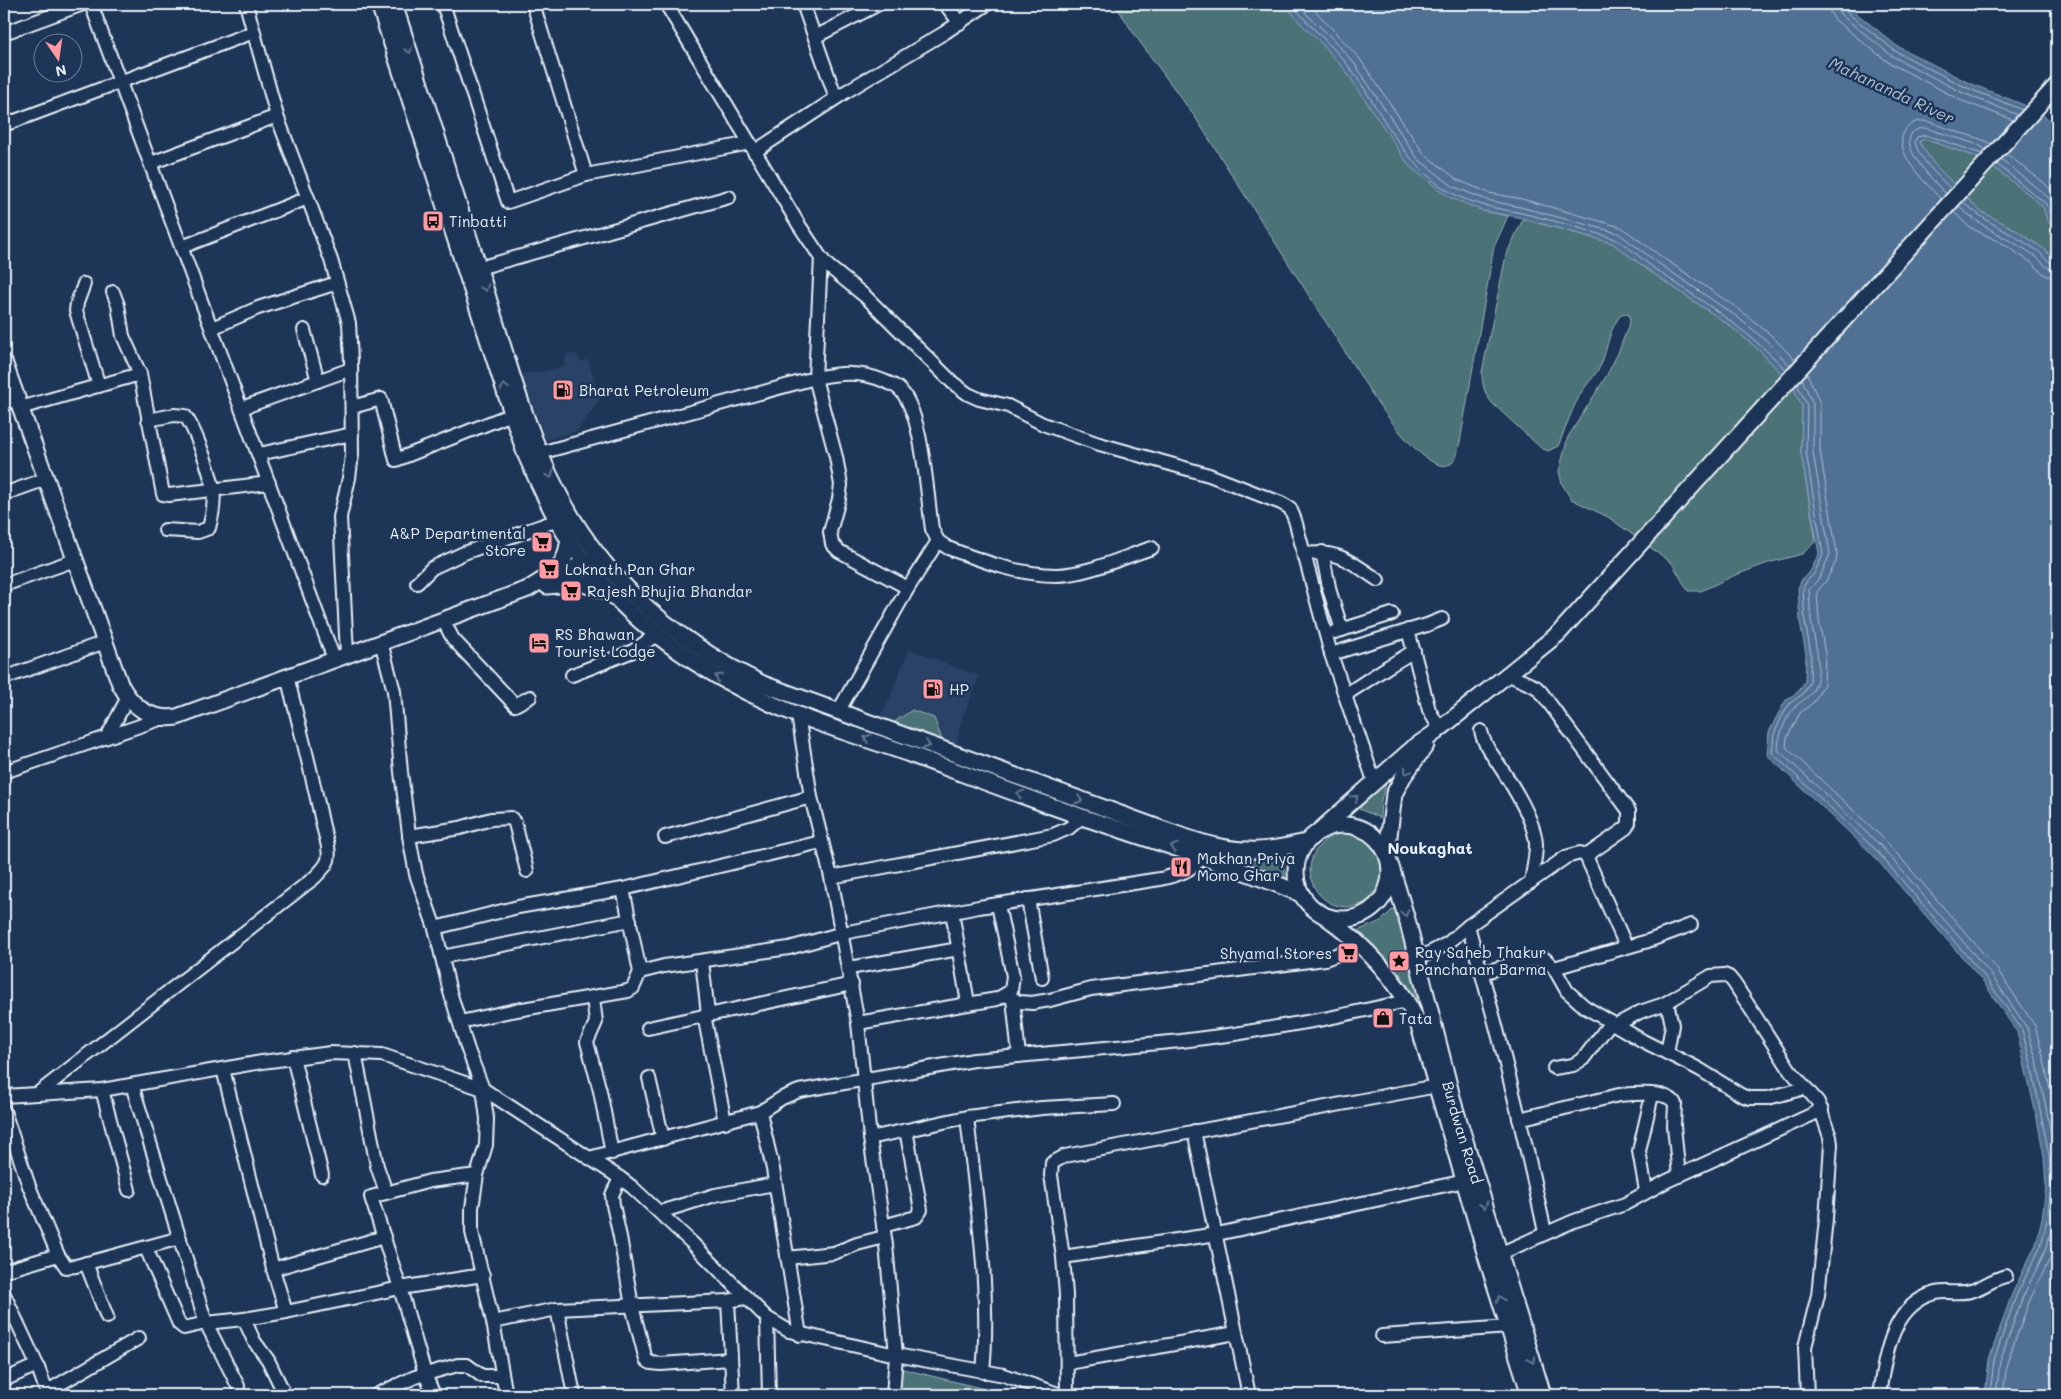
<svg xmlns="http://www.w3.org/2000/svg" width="2061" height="1399" font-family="Mali,sans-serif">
	<rect width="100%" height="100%" fill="#1d3557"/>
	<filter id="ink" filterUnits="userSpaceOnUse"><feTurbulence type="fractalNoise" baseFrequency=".02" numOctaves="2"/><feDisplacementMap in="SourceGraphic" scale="10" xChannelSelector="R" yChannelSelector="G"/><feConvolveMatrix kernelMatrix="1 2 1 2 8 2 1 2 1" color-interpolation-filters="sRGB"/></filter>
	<g filter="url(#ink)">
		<g fill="#2b4266">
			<polygon points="569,353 578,355 580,362 588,359 600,399 577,431 546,440 521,373 537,373 565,366 564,360"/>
			<polygon points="909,649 979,676 960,724 957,745 879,718 888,702"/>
		</g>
		<g fill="#4b7276" stroke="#9ab2b7">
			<path d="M1115,4H1285C1297,19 1309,29 1321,43C1375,100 1429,155 1483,211L1508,216L1494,247L1460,442C1458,448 1458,458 1452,463C1430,479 1385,413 1375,399L1195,117L1134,34Z"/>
			<polygon points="1924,139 1974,156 1992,166 2031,196 2043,207 2047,219 2057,234 2057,261 2044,249 2011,227 1980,211 1933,163 1919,142"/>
			<path d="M1523,219L1612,243L1651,272L1729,325L1760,351L1792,385L1802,406L1801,453L1816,541L1802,554L1768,563L1733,576L1701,591H1688L1672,563L1608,517L1571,499L1562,484L1559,471L1568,437L1607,375L1619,351L1630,321L1629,315L1623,313C1609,326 1608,348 1601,365C1596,375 1589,381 1583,390C1572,407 1566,428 1558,446L1548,451L1541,448L1492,403C1484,393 1482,384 1482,372L1506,255Z"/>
			<polygon points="912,710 934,718 942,740 893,723"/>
			<polygon points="1387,780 1381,800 1380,818 1359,809"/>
			<circle cx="1347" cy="870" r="37"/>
			<polygon points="1286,855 1284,868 1286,881 1232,858 1262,858"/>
			<polygon points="1396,906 1420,1003 1398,971 1357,931 1381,921"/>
			<polygon points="899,1368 1009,1395 897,1395"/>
		</g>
		<polygon fill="#517194" stroke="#8da4bc" points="1285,4 1845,4 1897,46 1967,82 2039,111 2057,127 2057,234 2047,219 2043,207 2031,196 1992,166 1974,156 1924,139 1919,142 1933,163 1980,211 2011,227 2044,249 2057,261 2057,1395 1985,1395 1989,1359 2012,1294 2036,1244 2042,1219 2046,1186 2044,1156 2037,1119 2017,1032 1982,980 1871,853 1767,755 1769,732 1778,714 1786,700 1799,691 1805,681 1806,654 1800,622 1798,588 1802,579 1810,572 1819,554 1801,453 1802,406 1792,385 1760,351 1729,325 1651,272 1612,243 1517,217 1483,211 1449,197 1410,167 1345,70 1320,42 1300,23"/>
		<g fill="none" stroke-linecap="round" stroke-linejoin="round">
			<g stroke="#acbed0" stroke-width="1">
				<path d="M1292,4C1309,27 1333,45 1350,68C1382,111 1403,166 1452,193C1472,204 1494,208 1517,212C1548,219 1581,228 1612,238C1625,242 1642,260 1655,269C1703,302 1745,327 1786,370"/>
				<polyline points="1300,4 1308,16 1328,34 1354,63 1418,159 1454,187 1487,200 1520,207 1618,233 1658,263 1736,316 1768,342 1790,366"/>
				<polyline points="1309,4 1360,59 1424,154 1458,180 1489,193 1522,199 1621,227 1662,257 1740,310 1773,337 1795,360"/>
				<polyline points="1829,4 1830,12 1835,20 1888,62 1960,100 2013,120"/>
				<polyline points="1836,4 1840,14 1892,56 1963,93 2018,115"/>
				<polyline points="1843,4 1844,10 1895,51 1965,87 2023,110"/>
				<polyline points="2007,154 2043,182 2057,196"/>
				<polyline points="2001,159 2050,199 2057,214"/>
				<polyline points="1997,164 2046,204 2057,226"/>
				<path d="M1951,189C1940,178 1916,156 1915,141L1917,137L1926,135L1982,154"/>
				<path d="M1946,194C1936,183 1899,148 1912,133C1916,129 1921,128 1926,128L1979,145L1986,150"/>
				<path d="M1941,199C1928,185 1889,150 1906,129C1919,113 1936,125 1952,130C1965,135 1979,137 1991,144"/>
				<path d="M1963,202C1983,221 2011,233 2035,249C2043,254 2048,264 2057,265"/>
				<path d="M1959,206C1981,228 2009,238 2035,256C2043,262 2047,270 2057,271"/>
				<polyline points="1954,212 1969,227 2002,243 2032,263 2045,275 2057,279"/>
				<polyline points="1807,373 1820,403 1820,451 1837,554 1836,562 1826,581 1817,592 1819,620 1825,654 1824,684 1814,702 1800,713 1787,738 1786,747 1885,840 1997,969 2035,1026 2044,1060 2057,1123"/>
				<path d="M1802,379L1813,404V452L1830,554L1820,577L1809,590C1810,600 1810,611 1811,621C1814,639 1823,668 1815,686C1810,699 1802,699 1794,708C1785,718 1778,737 1778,750L1880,845L1990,973L2027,1028L2037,1062L2055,1154L2057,1187L2053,1221L2047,1247L2022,1299L2000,1361L1996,1395"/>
				<polyline points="1797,384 1807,405 1806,452 1823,555 1814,574 1806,582 1803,589 1805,622 1811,654 1810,682 1803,694 1790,703 1782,716 1774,734 1772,753 1875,849 1985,977 2022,1030 2031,1064 2049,1155 2051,1187 2047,1220 2041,1246 2016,1296 1994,1360 1990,1395"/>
				<polyline points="2003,1395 2007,1363 2029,1302 2053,1252 2057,1237"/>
			</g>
			<g stroke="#e8f1f8" stroke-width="16">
				<g id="minor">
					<polyline points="91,4 334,659"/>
					<polyline points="246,4 277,116 331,260 349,323 351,361 352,455 349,478 340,517 347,654"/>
					<polyline points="443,4 508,202 586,175 750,143"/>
					<polyline points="533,4 586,175"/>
					<polyline points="666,4 799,225 821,258 828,266 866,297 953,383 968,394 979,399 1008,406 1043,424 1096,443 1209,475 1281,503 1290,508 1295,520 1331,654 1374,781"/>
					<polyline points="803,4 836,98"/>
					<polyline points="945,4 960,23"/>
					<polyline points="4,33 83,4"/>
					<polyline points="815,37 879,4"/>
					<polyline points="4,125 254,32"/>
					<polyline points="754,152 847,91 944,33 987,4"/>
					<polyline points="151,163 277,116"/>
					<polyline points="182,247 308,198"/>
					<polyline points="821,258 815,378 836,457 841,485 839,499 830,532 832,544 839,551 908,588"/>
					<polyline points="479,268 729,197"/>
					<polyline points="84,284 77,303 76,311 99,386"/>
					<polyline points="113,292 118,305 123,336 140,374 163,494 169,495 269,483"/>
					<polyline points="212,328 258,308 337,283"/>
					<polyline points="304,330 318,381"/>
					<polyline points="4,403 17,399"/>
					<polyline points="352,407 381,399 396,460 512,414"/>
					<polyline points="20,408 140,374"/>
					<polyline points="242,408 351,369"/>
					<path d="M148,420L174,415L185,416C195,428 211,473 213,489C215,501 212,517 209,528L198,532L165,530"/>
					<path d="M540,453L815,378C840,373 861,371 884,381C888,383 894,385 898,388C923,408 927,497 932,529L938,541L948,548C982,561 1019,575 1056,575C1086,575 1123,557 1152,548"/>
					<polyline points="259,454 352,434"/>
					<polyline points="4,494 46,479"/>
					<polyline points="1322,552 1330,592 1342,630"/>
					<path d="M1303,554C1339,550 1350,561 1378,580"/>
					<polyline points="417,583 432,568 464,553 558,520"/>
					<polyline points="4,585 75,560"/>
					<polyline points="443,620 453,639 515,705 530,697"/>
					<polyline points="1408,630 1429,710 1440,729"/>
					<polyline points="1335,632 1392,614"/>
					<polyline points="381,642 394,691 401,772 410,842 416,874 435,928 450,992 468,1050 483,1089 487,1119 486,1145 477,1175 472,1208 472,1232 493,1322 506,1395"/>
					<polyline points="1331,654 1427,625 1442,619"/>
					<polyline points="1507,674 1536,687 1541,692 1629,811 1629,823 1626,828 1586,856"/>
					<polyline points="572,675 633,651 656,635"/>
					<polyline points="4,678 105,642"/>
					<polyline points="1345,695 1389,666 1414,651"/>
					<polyline points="838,712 908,588 938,541"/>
					<polyline points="798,715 811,797 831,877 858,1023 870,1138 886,1245 896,1355 893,1395"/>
					<path d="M1481,731C1484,746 1493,755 1501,768C1513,786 1535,822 1536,844C1536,857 1533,870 1531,882"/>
					<polyline points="107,737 128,697"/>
					<polyline points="4,772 163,718"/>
					<polyline points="409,836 460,828 491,819 511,818 515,823 527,871"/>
					<polyline points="665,837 811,797"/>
					<polyline points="831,877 1053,835 1069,828 1082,817"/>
					<polyline points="1028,899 1042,978"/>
					<polyline points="952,912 968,1003"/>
					<path d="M1468,926C1498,1027 1523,1129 1545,1232"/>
					<polyline points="435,928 518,907 623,889 821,842"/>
					<polyline points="442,957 630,920"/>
					<polyline points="1418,959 1448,943 1468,926 1566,857 1580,853 1586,856 1626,946"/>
					<polyline points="702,961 708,1014"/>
					<polyline points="849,968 959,949"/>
					<polyline points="1554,968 1648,941 1691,925"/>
					<path d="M640,972L664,966L789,948L843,933L979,907L1160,879C1178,875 1191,871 1202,857"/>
					<polyline points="1482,973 1522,961 1545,959 1554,968 1567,991 1585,1007 1643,1041 1699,1069 1741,1095 1749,1098 1768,1098 1805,1088"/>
					<polyline points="1006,995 1019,1002 1032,1003 1050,1000 1091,989 1325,959 1344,952 1356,940"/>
					<polyline points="593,998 596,1022 587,1042 600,1091 612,1153"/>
					<polyline points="1013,999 1019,1056"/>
					<polyline points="704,1015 725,1122"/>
					<polyline points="460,1022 511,1011 628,991 633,988 640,972 623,889"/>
					<polyline points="858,1023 997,999 1011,991 1013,976 998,905"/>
					<polyline points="1616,1025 1640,1012 1664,1004 1711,976 1724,975 1729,977 1734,983 1790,1070 1818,1102 1830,1137 1831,1144 1826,1219 1818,1295 1805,1347 1807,1395"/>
					<polyline points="648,1028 852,984"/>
					<polyline points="355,1053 377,1166 386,1192"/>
					<polyline points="1667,1053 1672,1025 1667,1002"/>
					<polyline points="293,1057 322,1175"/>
					<polyline points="1554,1068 1573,1065 1583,1059 1611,1022"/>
					<polyline points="223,1069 273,1269 286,1312"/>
					<polyline points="649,1078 663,1139"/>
					<polyline points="132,1085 206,1323 238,1386"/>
					<polyline points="102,1090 129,1190"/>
					<path d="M37,1094L314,878C319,873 326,867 328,860C331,849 324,833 322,822C312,773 299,725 287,676"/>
					<polyline points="4,1096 102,1090 262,1062 331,1053 382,1055 483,1089 620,1178 632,1187 691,1242 767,1318 789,1331 896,1355 1004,1375 1061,1395"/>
					<polyline points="4,1111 29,1186 58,1255"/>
					<polyline points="760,1112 773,1169 800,1335"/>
					<path d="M967,1117C976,1201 991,1288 983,1372"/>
					<path d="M1519,1119L1619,1095C1632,1094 1669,1090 1675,1104L1674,1126L1679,1176"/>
					<polyline points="1194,1131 1249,1395"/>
					<polyline points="870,1138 967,1117 1042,1108 1114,1104"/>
					<polyline points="589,1158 760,1112 782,1098 799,1091 974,1060 1181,1041 1235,1034 1324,1019 1407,1001"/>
					<polyline points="620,1178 612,1195 613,1205 620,1237 632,1306 646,1360 651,1363 661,1364 730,1359"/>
					<polyline points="1646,1191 1639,1151 1652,1095"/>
					<polyline points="660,1212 715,1195 775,1184"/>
					<polyline points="883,1226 916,1217 921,1210 906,1130"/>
					<polyline points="146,1248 179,1324 184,1328 206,1323 244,1319 286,1312 400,1288 483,1275"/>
					<polyline points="1499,1254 1574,1221 1625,1204 1667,1181 1822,1110"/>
					<polyline points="1063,1257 1217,1234 1465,1181"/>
					<polyline points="787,1258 834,1253 857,1244 884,1237"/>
					<polyline points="86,1263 107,1317"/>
					<polyline points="273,1269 384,1237"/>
					<polyline points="4,1271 58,1255 66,1267 76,1266 180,1238"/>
					<polyline points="4,1294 37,1365 48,1395"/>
					<polyline points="728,1301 733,1395"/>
					<polyline points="557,1309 574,1395"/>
					<polyline points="767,1318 769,1395"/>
					<polyline points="244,1319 254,1341 268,1360 285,1395"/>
					<polyline points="493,1322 557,1309 728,1301 745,1298"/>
					<polyline points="1382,1336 1509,1327"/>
					<polyline points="1068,1363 1236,1333"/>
					<polyline points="4,1380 37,1365"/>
					<polyline points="46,1392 139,1338"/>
					<polyline points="376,1395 415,1377 458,1365 467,1365 482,1376 502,1376"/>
					<polyline points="434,1395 425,1374 400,1288 371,1197 430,1181 477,1175"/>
					<polyline points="1067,1395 1066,1295 1063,1257 1051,1175 1052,1163 1065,1156 1437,1086"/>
					<path d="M1879,1395C1885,1358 1891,1304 1936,1293C1948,1290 1962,1295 1974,1290C1985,1286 1993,1279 2006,1276"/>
				</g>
			</g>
			<g stroke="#e8f1f8" stroke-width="19">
				<g id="major">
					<path d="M379,4L525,453C538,482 551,512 569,540C623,622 707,679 798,715C835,730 874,741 912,755C969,776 1025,797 1082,817C1156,842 1230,864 1301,894"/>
					<path d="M394,4C423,93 452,183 480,272C501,338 520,411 549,474C594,572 667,637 763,684L1159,828C1188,838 1218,850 1249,850C1268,851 1288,846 1306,842"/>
					<path d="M4,362L120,684C132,707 151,721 177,717L528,589L544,579L595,560"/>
					<polyline points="556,575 566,554 569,540"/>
					<polyline points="547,586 580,583 609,592"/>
					<circle cx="1343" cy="872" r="47"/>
					<polyline points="1319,831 1413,748 1436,732 1558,634 2057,85"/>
					<polyline points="1387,852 1394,794 1403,777 1426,745"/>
					<path id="s1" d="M1391,867L1408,923L1454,1105L1543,1395"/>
					<path d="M1322,914C1363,943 1397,977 1418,1023L1487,1259L1530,1395"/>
				</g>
			</g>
			<use href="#minor" stroke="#1d3557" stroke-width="12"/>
			<use href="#major" stroke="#1d3557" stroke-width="15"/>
		</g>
		<defs><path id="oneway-chevron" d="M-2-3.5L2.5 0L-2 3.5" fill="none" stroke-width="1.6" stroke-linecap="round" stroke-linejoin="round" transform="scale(1.25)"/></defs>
		<g stroke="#64778f">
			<use href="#oneway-chevron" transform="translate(409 50) rotate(72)"/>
			<use href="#oneway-chevron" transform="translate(485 288) rotate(72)"/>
			<use href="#oneway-chevron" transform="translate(504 387) rotate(-108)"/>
			<use href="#oneway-chevron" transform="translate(550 475) rotate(65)"/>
			<use href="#oneway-chevron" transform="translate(718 677) rotate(-151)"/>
			<use href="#oneway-chevron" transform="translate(867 738) rotate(-160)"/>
			<use href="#oneway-chevron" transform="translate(927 745) rotate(20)"/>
			<use href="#oneway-chevron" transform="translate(1407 771) rotate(124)"/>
			<use href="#oneway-chevron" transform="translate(1020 794) rotate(-160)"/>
			<use href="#oneway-chevron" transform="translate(1355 798) rotate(-42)"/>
			<use href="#oneway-chevron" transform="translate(1079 800) rotate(20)"/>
			<use href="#oneway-chevron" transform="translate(1174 847) rotate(-161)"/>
			<use href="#oneway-chevron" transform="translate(1405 913) rotate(73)"/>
			<use href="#oneway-chevron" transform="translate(1484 1205) rotate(73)"/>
			<use href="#oneway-chevron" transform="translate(1500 1299) rotate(-108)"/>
			<use href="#oneway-chevron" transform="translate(1532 1360) rotate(73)"/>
		</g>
	</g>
	<defs>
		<g id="bus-square" transform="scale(1.125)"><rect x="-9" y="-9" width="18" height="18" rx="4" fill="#ff9aa2" stroke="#1d3557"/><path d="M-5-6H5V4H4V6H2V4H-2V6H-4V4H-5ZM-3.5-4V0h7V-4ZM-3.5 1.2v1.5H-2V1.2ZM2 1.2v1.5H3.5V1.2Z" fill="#111"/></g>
		<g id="fuel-square" transform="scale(1.125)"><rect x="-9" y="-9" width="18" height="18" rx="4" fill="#ff9aa2" stroke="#1d3557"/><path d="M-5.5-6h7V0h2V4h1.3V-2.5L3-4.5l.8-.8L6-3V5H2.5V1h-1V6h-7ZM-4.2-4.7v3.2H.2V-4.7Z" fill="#111"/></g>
		<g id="supermarket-square" transform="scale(1.125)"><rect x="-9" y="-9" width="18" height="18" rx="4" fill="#ff9aa2" stroke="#1d3557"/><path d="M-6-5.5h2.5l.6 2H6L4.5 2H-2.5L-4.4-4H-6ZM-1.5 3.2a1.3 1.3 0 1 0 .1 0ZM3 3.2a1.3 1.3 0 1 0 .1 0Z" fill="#111"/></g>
		<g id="hotel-square" transform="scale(1.125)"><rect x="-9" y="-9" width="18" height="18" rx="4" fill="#ff9aa2" stroke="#1d3557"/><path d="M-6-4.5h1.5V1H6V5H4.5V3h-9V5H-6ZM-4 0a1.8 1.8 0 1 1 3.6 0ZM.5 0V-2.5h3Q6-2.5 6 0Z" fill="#111"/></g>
		<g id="restaurant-square" transform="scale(1.125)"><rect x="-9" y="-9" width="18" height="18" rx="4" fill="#ff9aa2" stroke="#1d3557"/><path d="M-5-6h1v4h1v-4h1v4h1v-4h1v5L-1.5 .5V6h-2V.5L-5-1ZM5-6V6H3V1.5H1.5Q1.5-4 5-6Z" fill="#111"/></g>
		<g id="sight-square" transform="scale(1.125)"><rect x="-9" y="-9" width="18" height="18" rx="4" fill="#ff9aa2" stroke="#1d3557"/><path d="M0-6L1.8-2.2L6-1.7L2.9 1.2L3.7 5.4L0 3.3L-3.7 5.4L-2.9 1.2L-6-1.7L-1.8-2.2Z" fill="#111"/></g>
		<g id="shop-square" transform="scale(1.125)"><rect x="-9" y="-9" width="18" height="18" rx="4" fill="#ff9aa2" stroke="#1d3557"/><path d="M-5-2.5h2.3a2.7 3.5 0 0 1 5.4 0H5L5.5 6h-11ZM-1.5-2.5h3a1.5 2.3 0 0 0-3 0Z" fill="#111"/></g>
	</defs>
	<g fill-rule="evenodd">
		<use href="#bus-square" x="433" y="221"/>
		<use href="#fuel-square" x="563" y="390"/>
		<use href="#supermarket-square" x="542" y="542"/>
		<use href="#supermarket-square" x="549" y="569"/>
		<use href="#supermarket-square" x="571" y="591"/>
		<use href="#hotel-square" x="539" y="643"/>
		<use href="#fuel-square" x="933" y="689"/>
		<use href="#restaurant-square" x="1181" y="867"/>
		<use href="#supermarket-square" x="1348" y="953"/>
		<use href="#sight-square" x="1399" y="961"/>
		<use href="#shop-square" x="1383" y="1018"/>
	</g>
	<g text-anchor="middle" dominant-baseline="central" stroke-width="5" stroke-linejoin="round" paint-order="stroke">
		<g font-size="15" fill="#e8f1f8" stroke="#1d3557" text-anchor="start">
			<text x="449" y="221">Tinbatti</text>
			<text x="579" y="390">Bharat Petroleum</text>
			<text x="526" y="533" text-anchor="end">A&amp;P Departmental<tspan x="526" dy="17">Store</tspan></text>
			<text x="565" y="569">Loknath Pan Ghar</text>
			<text x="587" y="591">Rajesh Bhujia Bhandar</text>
			<text x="555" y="634">RS Bhawan<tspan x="555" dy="17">Tourist Lodge</tspan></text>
			<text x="949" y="689">HP</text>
			<text x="1197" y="858">Makhan Priya<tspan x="1197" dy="17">Momo Ghar</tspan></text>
			<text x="1415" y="952">Ray Saheb Thakur<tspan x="1415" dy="17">Panchanan Barma</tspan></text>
			<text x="1332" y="953" text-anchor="end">Shyamal Stores</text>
			<text x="1399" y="1018">Tata</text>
		</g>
		<g font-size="15" fill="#e8f1f8" stroke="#1d3557">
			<text stroke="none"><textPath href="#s1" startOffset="275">Burdwan Road</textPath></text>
		</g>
		<g font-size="16" font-style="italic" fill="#b3c4d5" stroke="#1d3557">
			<text transform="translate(1892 90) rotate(25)">Mahananda River</text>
		</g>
		<g font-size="16" font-weight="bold" fill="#e8f1f8" stroke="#1d3557">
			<text x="1430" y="847">Noukaghat</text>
		</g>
	</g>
	<rect width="2061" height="1399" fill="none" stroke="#1d3557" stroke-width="20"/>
	<rect x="10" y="10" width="2041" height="1379" fill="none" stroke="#e8f1f8" stroke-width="2" filter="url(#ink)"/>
	<g transform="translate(58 58) rotate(167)"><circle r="24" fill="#1d3557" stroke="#6e8097"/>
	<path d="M0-4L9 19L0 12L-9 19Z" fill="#ff9aa2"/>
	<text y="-8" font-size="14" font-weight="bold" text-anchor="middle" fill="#e8f1f8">N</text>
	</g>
</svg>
